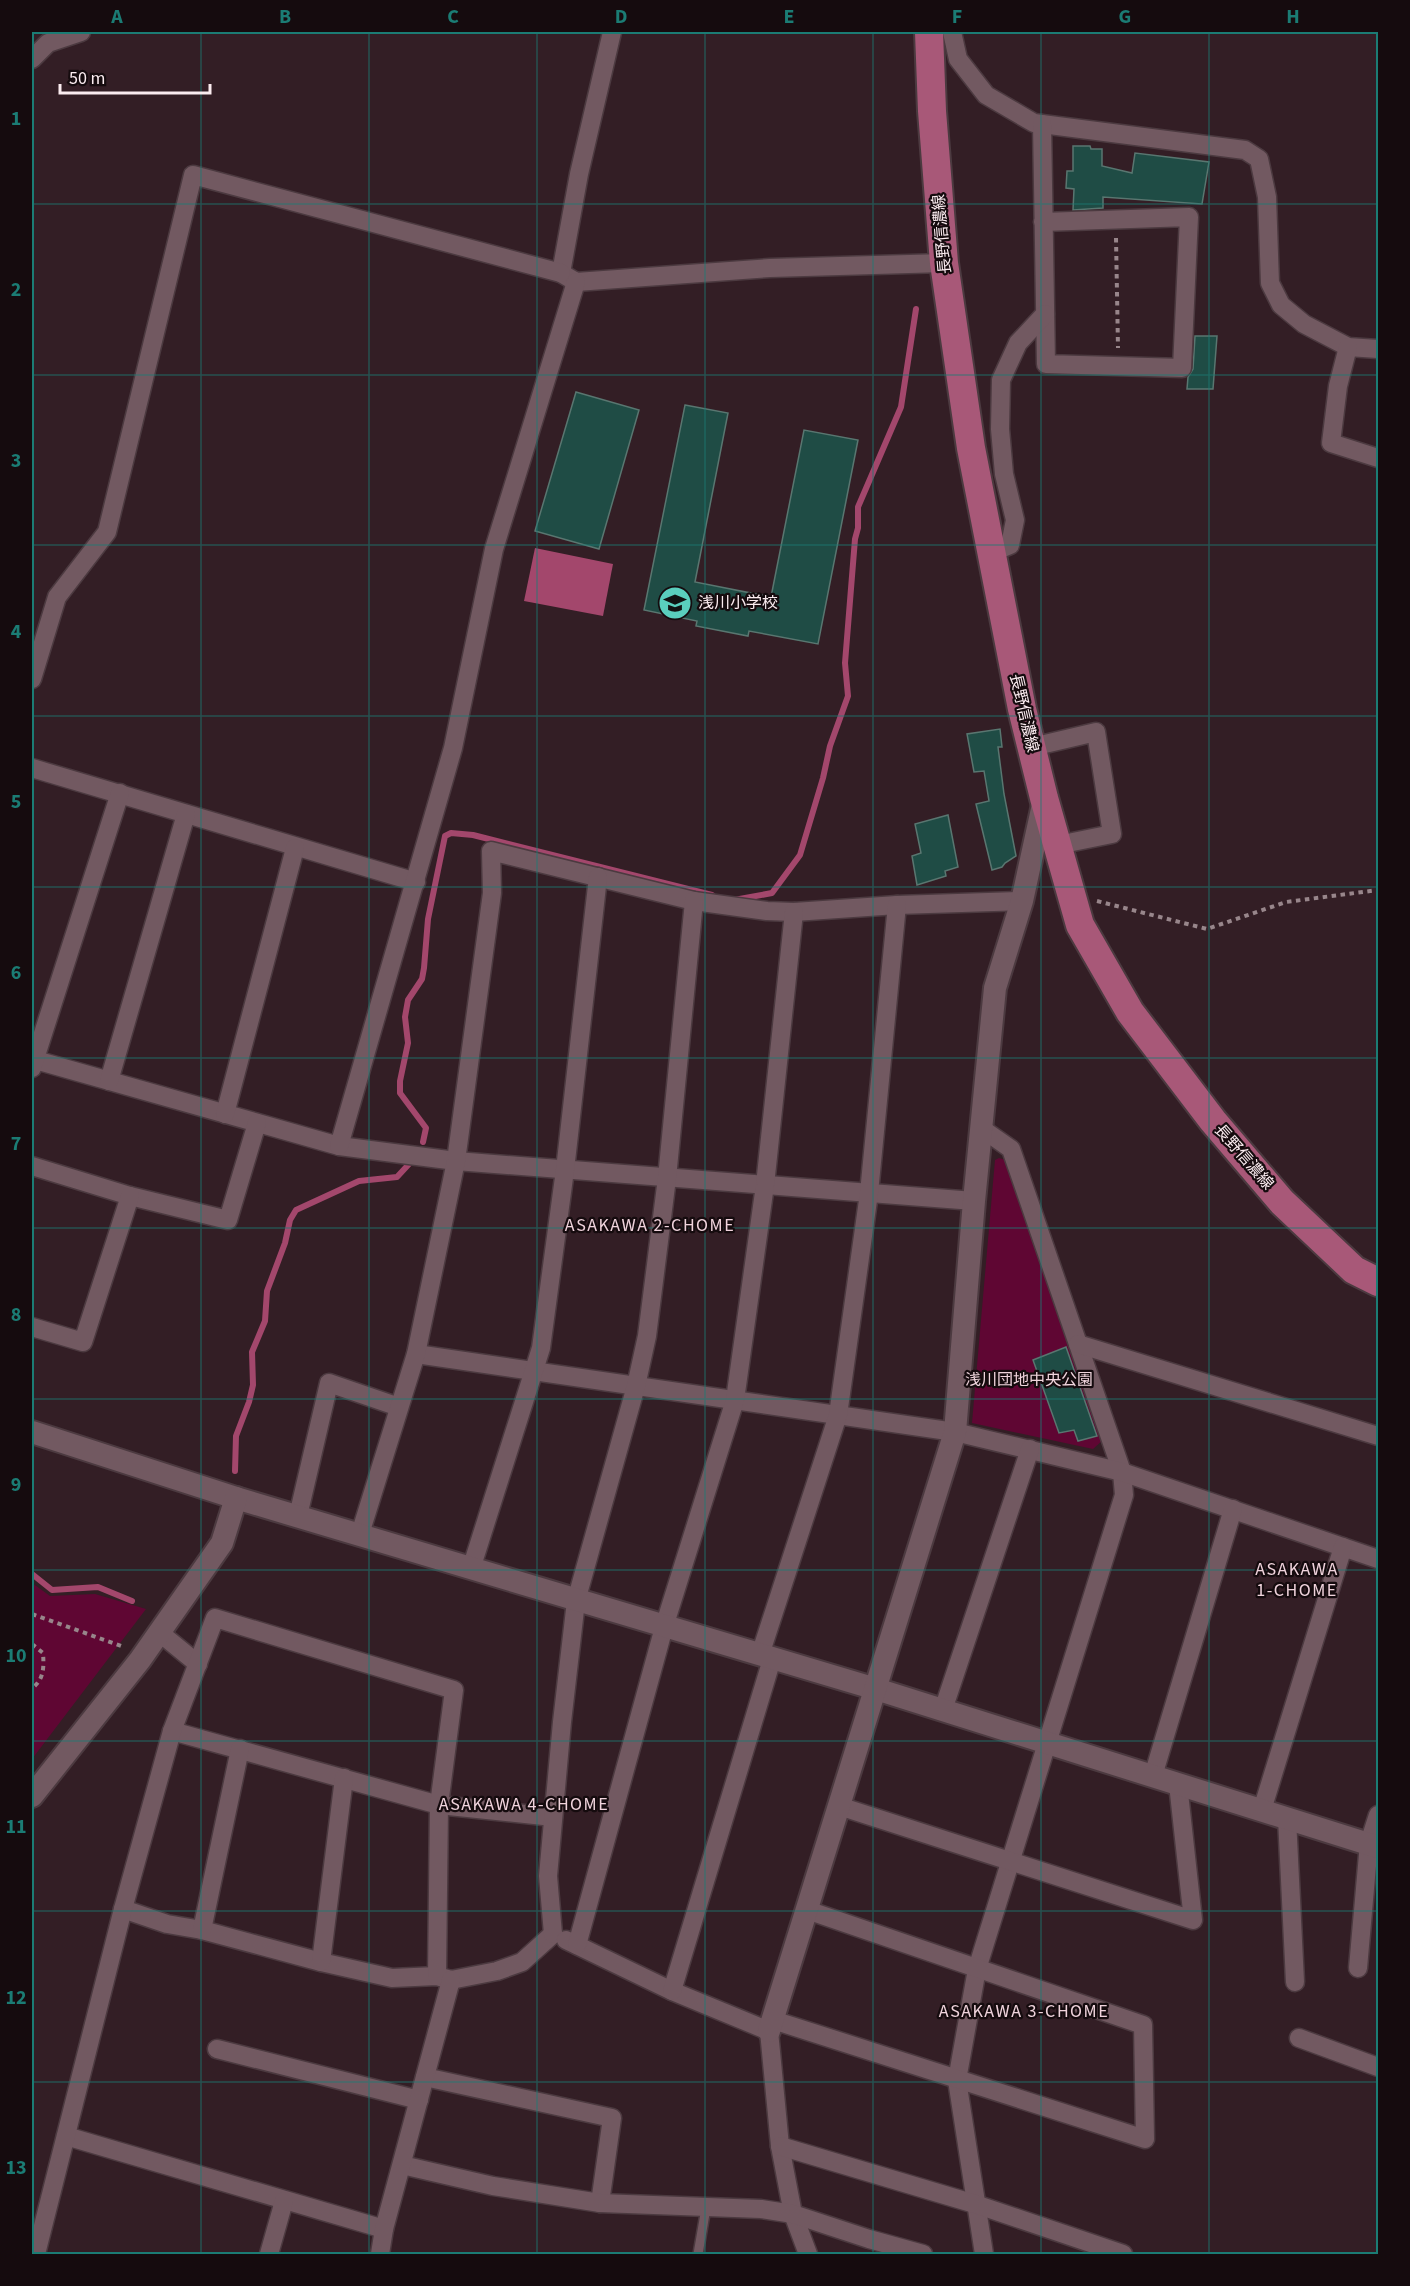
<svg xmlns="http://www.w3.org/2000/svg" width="1410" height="2286" font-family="'Source Sans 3','Noto Sans JP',sans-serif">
	<rect width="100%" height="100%" fill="#331e25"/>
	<g fill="#5f0633">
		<polygon points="999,1158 1009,1161 1103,1440 1093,1449 972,1423 995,1160"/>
		<polygon points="32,1583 50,1596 95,1594 146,1609 32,1759"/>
	</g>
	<polygon fill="#a3476c" points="535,548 613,564 603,616 524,601"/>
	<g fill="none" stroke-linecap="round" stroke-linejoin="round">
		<g stroke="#a3476c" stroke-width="6">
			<polyline points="734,900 772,893 800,855 823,778 830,746 848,696 845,663 855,539 858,528 858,507 901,407 916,309"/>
			<polyline points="423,1142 426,1128 400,1093 400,1081 408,1043 405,1017 408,1000 422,979 424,968 428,919 445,836 451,833 473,835 712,895"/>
			<polyline points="235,1471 236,1436 249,1402 253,1385 252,1352 265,1321 267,1291 285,1243 290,1220 296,1210 359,1181 397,1177 409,1164"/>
			<polyline points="32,1574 52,1590 98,1587 132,1601"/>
		</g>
	</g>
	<g fill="#1f4c45" stroke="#597670" stroke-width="1.5">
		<polygon points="1073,146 1090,146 1091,149 1102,149 1102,166 1132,173 1135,153 1209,162 1202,204 1103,197 1103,208 1073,210 1074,189 1066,188 1067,171 1073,171"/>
		<polygon points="1195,336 1217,336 1213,389 1187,389 1188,377 1193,369"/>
		<polygon points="576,392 639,410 599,549 535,531"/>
		<polygon points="685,405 728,413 695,582 771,597 804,430 858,440 818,644 749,631 748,636 696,626 697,621 644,610"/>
		<polygon points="1000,729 1002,747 998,747 1004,794 1016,856 1005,863 1002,867 992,870 976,804 989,801 984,771 974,772 967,734"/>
		<polygon points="948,815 958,867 945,871 946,876 917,885 912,856 921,853 915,824"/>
		<polygon points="1066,1347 1097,1436 1078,1441 1074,1430 1059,1433 1033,1360"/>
	</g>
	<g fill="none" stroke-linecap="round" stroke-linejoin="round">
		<g stroke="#4c3a40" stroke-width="12">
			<polyline id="service" points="698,2254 706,2208"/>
		</g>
		<g stroke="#4c3a40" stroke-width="21">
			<g id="minor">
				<polyline points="612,32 579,174 561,273 576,282 770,268 944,263"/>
				<polyline points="952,32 958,59 986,95 1034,123 1245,150 1259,159 1267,197 1270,283 1281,305 1304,324 1348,347 1378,349"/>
				<polyline points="32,59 48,43 81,32"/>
				<polyline points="1042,124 1046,364 1182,368 1189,217 1043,222"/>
				<polyline points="1348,347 1338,386 1331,443 1378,458"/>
				<polyline points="991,553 1010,545 1015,520 1004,474 1000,429 1001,380 1018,343 1045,314"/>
				<polyline points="32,679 57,597 107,532 193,175 561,273"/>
				<polyline points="1032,747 1096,732 1112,834 1058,845"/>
				<polyline points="32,768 416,882"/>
				<polyline points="32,1059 339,1146 456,1161 974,1201"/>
				<polyline points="32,1068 120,793"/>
				<polyline points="109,1081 186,814"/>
				<polyline points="225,1114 295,848"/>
				<polyline points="981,1128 1011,1149 1122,1472 1124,1495 977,1969 957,2080 984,2254"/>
				<polyline points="339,1146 453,748 494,549 576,282"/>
				<polyline points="32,1166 130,1196 228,1220 257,1123"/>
				<polyline points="32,1327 83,1342 130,1196"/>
				<polyline points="1078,1344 1378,1436"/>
				<polyline points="416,1354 955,1432 1122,1472 1378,1559"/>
				<polyline points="298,1516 329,1383 399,1407"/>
				<polyline points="360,1534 416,1354 456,1161 492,893 491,851 694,901 767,911 794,912 897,905 1022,901"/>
				<polyline points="471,1569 541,1348 565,1170 598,877"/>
				<polyline points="160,1633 198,1664"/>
				<polyline points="760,1655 838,1415 869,1193 897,905"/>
				<polyline points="943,1710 1030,1449"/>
				<polyline points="172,1731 439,1805 553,1817"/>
				<polyline points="1153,1776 1233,1509"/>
				<polyline points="839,1806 1193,1920 1178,1784"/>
				<polyline points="1262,1810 1343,1547"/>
				<polyline points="1287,1818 1295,1982"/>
				<polyline points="123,1909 167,1924 202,1930 321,1962 392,1978 437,1976 451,1980 497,1971 522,1962 553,1934"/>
				<polyline points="202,1930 240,1749"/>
				<polyline points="553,1934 548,1876 562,1722 576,1601 636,1386 647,1336 667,1178 694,901"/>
				<polyline points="566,1940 672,1991 769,2031 780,2146 793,2214 808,2254"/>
				<polyline points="577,1945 664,1627 735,1400 765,1185 794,912"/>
				<polyline points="321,1962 344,1778"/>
				<polyline points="1358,1968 1369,1843 1378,1815"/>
				<polyline points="672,1991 772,1659"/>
				<polyline points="773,2020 1145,2139 1143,2025 807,1910"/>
				<polyline points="1299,2038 1378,2067"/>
				<polyline points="217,2049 419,2100"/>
				<polyline points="425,2077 612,2118 600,2203"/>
				<polyline points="66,2136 384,2229"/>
				<polyline points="780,2146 975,2204 1123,2254"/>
				<polyline points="402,2165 493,2186 600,2203 761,2209 793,2214 869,2239 923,2254"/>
				<polyline points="36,2254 123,1909 172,1731 215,1618 454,1690 439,1805 437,1976"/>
				<polyline points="269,2254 284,2201"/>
				<polyline points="380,2254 384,2229 451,1980"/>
			</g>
		</g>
		<g stroke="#4c3a40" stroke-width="26">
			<g id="tertiary">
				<polyline points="32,1432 236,1498 876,1689 1378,1847"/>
				<polyline points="32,1796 140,1660 222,1543 236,1498"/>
				<polyline points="769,2031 955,1432 974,1201 995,988 1022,901 1044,800"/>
			</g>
		</g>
		<g stroke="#4c3a40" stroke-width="32">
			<polyline id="primary" points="929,32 932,111 944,263 971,448 1022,709 1044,798 1080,925 1130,1012 1213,1121 1282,1202 1354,1270 1378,1282"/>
		</g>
		<g stroke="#98868b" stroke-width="4" stroke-dasharray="4.5 4.5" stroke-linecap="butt">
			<polyline points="1116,238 1118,348"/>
			<polyline points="1097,901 1207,929 1286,902 1378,890"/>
			<polyline points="32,1614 124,1647"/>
			<path d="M32,1644L43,1653C44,1667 44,1680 32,1688"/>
		</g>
		<use href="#service" stroke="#725961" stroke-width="9"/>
		<use href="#minor" stroke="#725961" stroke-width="18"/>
		<use href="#tertiary" stroke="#725961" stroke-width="22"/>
		<use href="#primary" stroke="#a85878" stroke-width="28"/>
	</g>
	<path fill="none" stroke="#1b7c74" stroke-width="1.5" stroke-opacity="0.55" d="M201,32V2254M369,32V2254M537,32V2254M705,32V2254M873,32V2254M1041,32V2254M1209,32V2254M32,204H1378M32,375H1378M32,545H1378M32,716H1378M32,887H1378M32,1058H1378M32,1228H1378M32,1399H1378M32,1570H1378M32,1741H1378M32,1911H1378M32,2082H1378"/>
	<defs>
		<g id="school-disc" transform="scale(1.725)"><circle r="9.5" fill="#5acebd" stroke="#150b0e"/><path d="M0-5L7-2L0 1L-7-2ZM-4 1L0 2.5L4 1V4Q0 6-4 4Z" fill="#111"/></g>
	</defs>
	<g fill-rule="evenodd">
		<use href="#school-disc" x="675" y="603"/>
	</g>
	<g text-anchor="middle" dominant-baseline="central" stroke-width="4.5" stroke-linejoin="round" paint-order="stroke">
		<g font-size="16" fill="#fbecf0" stroke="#150b0e">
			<text transform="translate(942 234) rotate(-95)">長野信濃線</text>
			<text transform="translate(1024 713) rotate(77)">長野信濃線</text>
			<text transform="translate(1244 1157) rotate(49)">長野信濃線</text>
		</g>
		<g font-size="16" fill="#fbecf0" stroke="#150b0e" text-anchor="start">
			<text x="698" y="603">浅川小学校</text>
		</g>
		<g font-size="16" fill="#efd4dc" stroke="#150b0e">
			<text x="1029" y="1380">浅川団地中央公園</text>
		</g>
		<g font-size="18" letter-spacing="1.5" fill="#f0d3dc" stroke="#150b0e">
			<text x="650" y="1225">ASAKAWA 2-CHOME</text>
			<text x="1297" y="1569">ASAKAWA<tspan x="1297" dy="21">1-CHOME</tspan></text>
			<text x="524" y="1804">ASAKAWA 4-CHOME</text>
			<text x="1024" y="2011">ASAKAWA 3-CHOME</text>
		</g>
	</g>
	<rect width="1410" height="2286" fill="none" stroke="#150b0e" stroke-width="66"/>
	<path d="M60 84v9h150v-9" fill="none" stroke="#fbecf0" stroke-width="3"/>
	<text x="69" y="84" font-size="18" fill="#fbecf0" stroke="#150b0e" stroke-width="4.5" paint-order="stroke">50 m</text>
	<rect x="33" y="33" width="1344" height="2220" fill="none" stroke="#1b7c74" stroke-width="2"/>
	<g font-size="20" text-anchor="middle" font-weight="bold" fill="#1b7c74">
		<text x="117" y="23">A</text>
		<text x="285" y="23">B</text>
		<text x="453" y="23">C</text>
		<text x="621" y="23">D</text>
		<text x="789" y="23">E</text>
		<text x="957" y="23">F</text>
		<text x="1125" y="23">G</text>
		<text x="1293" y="23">H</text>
		<text x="16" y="125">1</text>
		<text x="16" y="296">2</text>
		<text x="16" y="467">3</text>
		<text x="16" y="638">4</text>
		<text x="16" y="808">5</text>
		<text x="16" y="979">6</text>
		<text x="16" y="1150">7</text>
		<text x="16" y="1321">8</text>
		<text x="16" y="1491">9</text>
		<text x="16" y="1662">10</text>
		<text x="16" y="1833">11</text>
		<text x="16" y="2004">12</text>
		<text x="16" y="2174">13</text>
	</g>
</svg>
